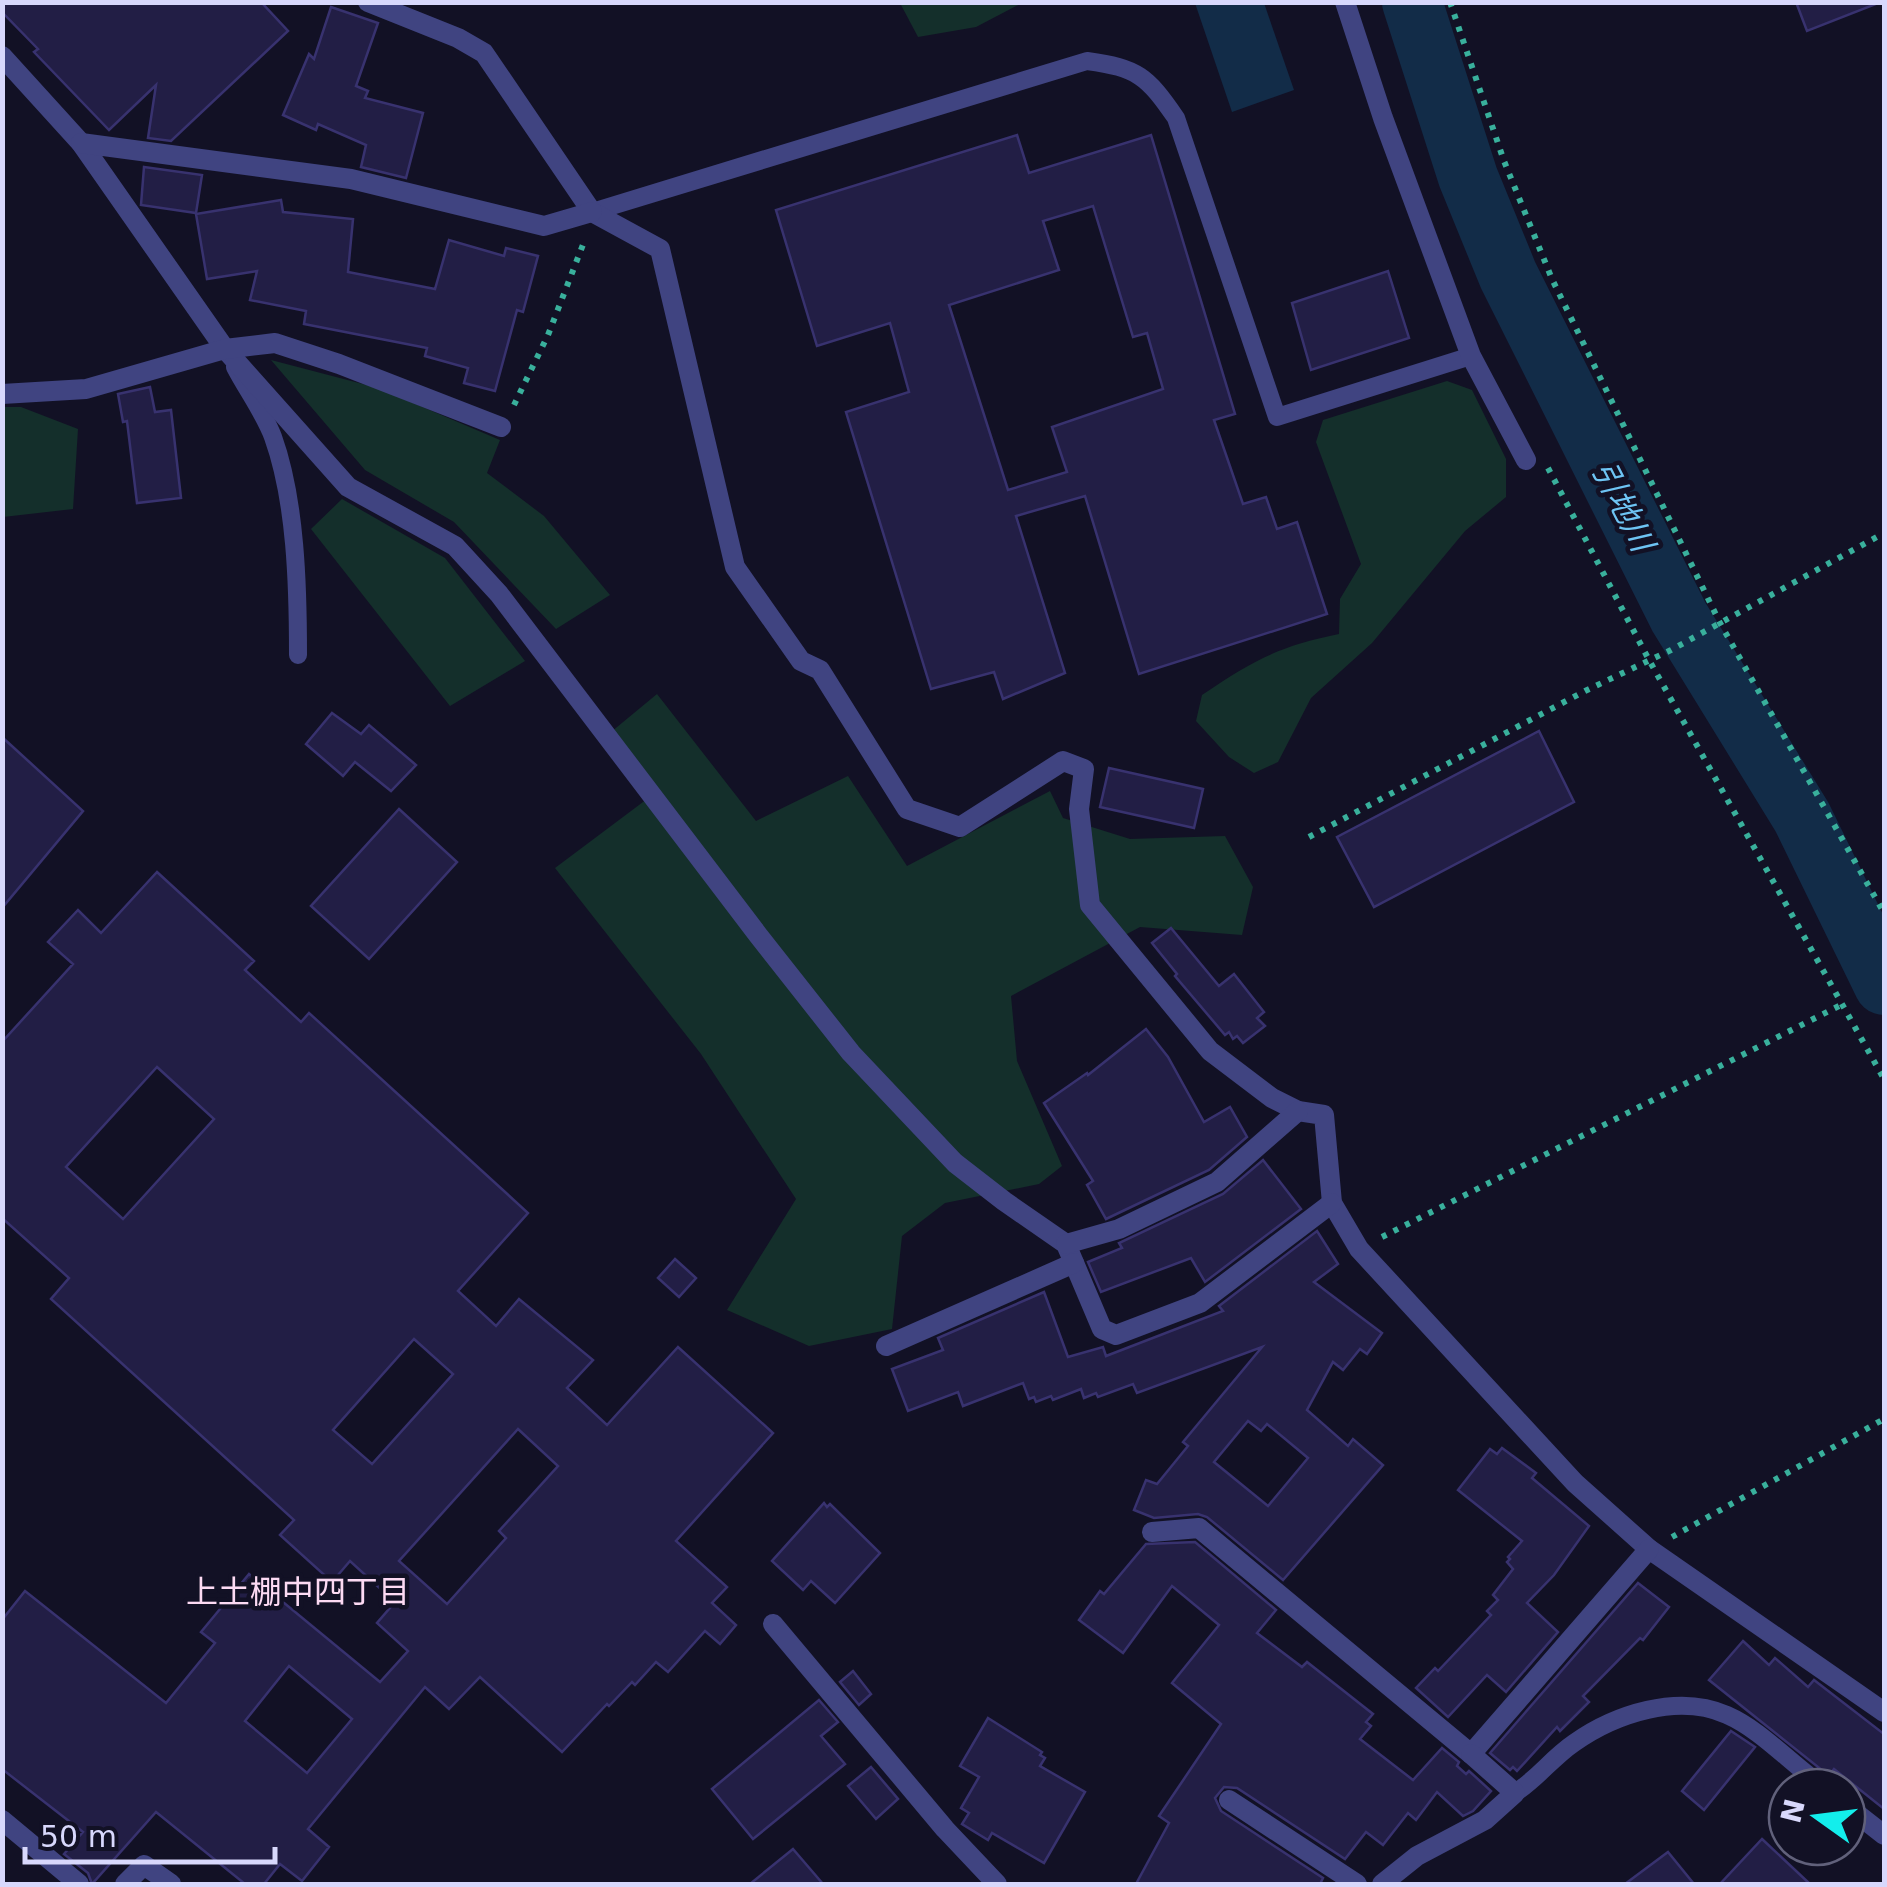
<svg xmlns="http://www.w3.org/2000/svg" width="1887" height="1887" font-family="'DejaVu Sans','Noto Sans JP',sans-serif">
	<rect width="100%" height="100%" fill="#121125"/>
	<g fill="#142f2b">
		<polygon points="900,3 1022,3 976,27 918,37"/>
		<polygon points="271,360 378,388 500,440 487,473 544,516 610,595 556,629 454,522 365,470"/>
		<path d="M1447,381L1472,390L1506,459V497L1465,531L1372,643L1311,698L1278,762L1254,773L1229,757L1196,721L1202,695C1252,661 1279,646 1339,634L1340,599L1361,564L1316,442L1323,420Z"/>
		<polygon points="3,407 21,407 78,429 73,509 3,517"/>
		<polygon points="342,499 445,558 525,661 450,706 311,529"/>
		<polygon points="657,694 756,821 848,776 907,866 1050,791 1063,818 1130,839 1225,836 1253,887 1242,935 1140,927 1011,996 1017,1061 1062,1166 1039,1184 945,1203 902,1236 892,1329 809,1346 727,1310 796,1199 701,1054 555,868 647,799 605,737"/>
	</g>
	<polygon fill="#122c48" points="1195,3 1264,3 1294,90 1232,112"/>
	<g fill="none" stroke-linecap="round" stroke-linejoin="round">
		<polyline stroke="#122c48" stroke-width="60" points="1412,2 1468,177 1508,275 1679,617 1802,817 1884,985"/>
	</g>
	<g fill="#221e45" stroke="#38326f" stroke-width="2.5" fill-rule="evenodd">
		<polygon points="2,2 261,2 288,31 171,141 148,138 156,85 109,130 34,52 38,49 2,12"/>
		<polygon points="1796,2 1876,2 1876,4 1807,31"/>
		<polygon points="331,7 378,23 356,86 368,91 365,98 423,113 406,178 361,167 366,145 318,124 316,130 283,115 309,54 314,59"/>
		<path d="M1017,135L1029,173L1151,135L1235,414L1214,420L1243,504L1266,497L1277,529L1297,522L1327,614L1139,674L1085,496L1016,516L1065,673L1003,699L994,672L931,689L846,412L909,392L890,323L817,346L776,210ZM1093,206L1133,337L1147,333L1163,389L1052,427L1067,472L1008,490L949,305L1059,270L1043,221Z"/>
		<polygon points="144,167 202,175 196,213 141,205"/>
		<polygon points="281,200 283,212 353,219 348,272 435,289 449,240 504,256 506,248 538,256 523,312 517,310 495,391 464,383 468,368 425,356 427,348 304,324 306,311 250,300 257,271 207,279 196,214"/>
		<polygon points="1388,271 1409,338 1311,370 1292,303"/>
		<polygon points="150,387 155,412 171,410 181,498 137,503 127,421 123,422 118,394"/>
		<polygon points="332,713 361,734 369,725 416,765 391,791 355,762 343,776 306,744"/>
		<polygon points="1539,731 1574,802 1374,907 1337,837"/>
		<polygon points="2,737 83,811 2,908"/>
		<polygon points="1109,768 1203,789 1194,828 1100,807"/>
		<polygon points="399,809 457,862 369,959 311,906"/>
		<path d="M157,872L254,961L245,970L301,1022L309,1013L528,1213L458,1291L496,1326L519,1299L593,1360L567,1388L607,1425L678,1347L773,1433L676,1541L727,1587L712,1603L736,1625L720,1644L705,1631L668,1672L656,1662L635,1685L632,1682L609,1706L607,1704L562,1752L480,1677L449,1709L425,1687L308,1829L329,1847L302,1881L280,1864L264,1884H245L156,1812L92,1884L88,1873L64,1854L83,1832L2,1769V1620L25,1591L166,1703L215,1643L201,1632L249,1574L380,1682L408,1651L377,1623L395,1602L350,1561L332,1582L280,1535L294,1520L51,1299L69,1278L2,1218V1042L73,964L48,942L78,910L101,933ZM157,1067L214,1119L123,1219L66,1167ZM414,1339L453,1374L372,1464L333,1430ZM518,1429L558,1466L499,1531L506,1538L447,1604L399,1561ZM289,1666L352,1719L307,1773L245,1721Z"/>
		<polygon points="1171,928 1219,986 1234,974 1264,1012 1257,1018 1265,1026 1243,1043 1237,1036 1233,1039 1229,1032 1225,1035 1175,976 1177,974 1152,943"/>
		<polygon points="1146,1029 1168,1057 1204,1122 1230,1107 1247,1137 1209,1170 1106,1219 1087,1185 1093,1181 1044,1103 1087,1073 1088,1075"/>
		<polygon points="1263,1160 1301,1209 1205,1282 1191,1258 1101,1292 1088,1262 1122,1248 1119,1243 1223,1194"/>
		<path d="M1317,1231L1338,1264L1314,1282L1382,1333L1367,1354L1360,1349L1343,1370L1333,1362L1307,1410L1348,1446L1353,1439L1383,1465L1283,1580L1207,1517L1198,1514L1154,1518L1134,1510L1146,1480L1157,1484L1188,1446L1183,1442L1262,1347L1137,1393L1133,1384L1098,1397L1096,1393L1084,1398L1081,1389L1053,1400L1051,1396L1036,1402L1034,1397L1029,1399L1023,1383L963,1406L958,1392L908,1411L892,1369L943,1350L938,1338L1044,1292L1068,1357L1103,1347L1106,1356L1223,1311L1219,1306ZM1248,1421L1261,1431L1267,1424L1308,1458L1268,1506L1214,1462Z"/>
		<polygon points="675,1259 696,1278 679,1297 658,1278"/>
		<polygon points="1502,1448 1536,1473 1532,1478 1589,1526 1554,1575 1527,1603 1558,1632 1506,1692 1487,1675 1448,1717 1416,1688 1435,1668 1438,1671 1491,1615 1487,1611 1498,1600 1493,1595 1513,1569 1507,1562 1510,1559 1508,1557 1522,1541 1458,1490 1490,1449 1497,1454"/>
		<polygon points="824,1503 827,1507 830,1504 880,1553 835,1603 811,1581 803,1590 772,1561"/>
		<polygon points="1195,1542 1276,1610 1257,1633 1302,1667 1307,1662 1373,1714 1366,1722 1371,1726 1360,1739 1413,1780 1442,1748 1459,1762 1457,1766 1466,1774 1469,1771 1491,1791 1473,1811 1463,1816 1437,1792 1416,1820 1408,1813 1383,1845 1366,1832 1345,1859 1237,1788 1224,1787 1215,1798 1221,1811 1323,1878 1320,1884 1136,1884 1169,1823 1159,1816 1221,1724 1172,1683 1219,1625 1172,1586 1123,1653 1079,1620 1100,1591 1104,1594 1146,1544"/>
		<polygon points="1638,1583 1669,1607 1643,1640 1640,1638 1583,1696 1589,1702 1560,1731 1557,1727 1517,1771 1513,1767 1510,1770 1490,1753"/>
		<polygon points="1743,1641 1769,1665 1775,1658 1808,1687 1814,1680 1884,1734 1884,1809 1834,1769 1830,1774 1823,1771 1709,1680"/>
		<polygon points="853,1671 871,1694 859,1705 840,1682"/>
		<polygon points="819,1700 838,1722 821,1736 845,1764 753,1839 712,1789"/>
		<polygon points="988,1718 1042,1752 1040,1755 1045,1758 1040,1766 1085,1792 1044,1863 992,1833 988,1840 962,1824 969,1813 961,1808 979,1777 960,1766"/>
		<polygon points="1731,1731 1755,1747 1704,1810 1682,1791"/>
		<polygon points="871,1767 898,1799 876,1819 848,1786"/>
		<polygon points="1762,1839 1810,1884 1720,1884"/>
		<polygon points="793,1849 823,1884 750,1884"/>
		<polygon points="1668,1852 1694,1884 1625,1884"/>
	</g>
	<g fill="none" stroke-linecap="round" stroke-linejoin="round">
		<g stroke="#39b09c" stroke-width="6" stroke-dasharray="5 8" stroke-linecap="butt">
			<polyline points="1450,2 1504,161 1552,279 1720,623 1884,913"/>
			<polyline points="514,405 548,335 584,242"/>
			<polyline points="1548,468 1649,660 1884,1079"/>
			<polyline points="1309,837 1585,691 1671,650 1884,533"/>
			<polyline points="1382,1237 1841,1005"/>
			<polyline points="1672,1537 1884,1419"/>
		</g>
		<g stroke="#404481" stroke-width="18">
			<path d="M592,212L1087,61C1138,68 1147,76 1176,118L1277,417L1471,356"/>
			<path d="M235,367C247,390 264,413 273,437C296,501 298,587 298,655"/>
			<path d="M1515,1793C1537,1779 1552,1758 1574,1743C1615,1714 1678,1693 1727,1715C1761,1730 1789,1762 1820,1784"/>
		</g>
		<g stroke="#404481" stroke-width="20">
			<polyline points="368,2 458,38 484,53 592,212 660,249 735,567 801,661 820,670 907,809 960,827 1063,761 1084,769 1079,809 1090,905 1210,1051 1272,1098 1298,1111 1324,1115 1332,1203 1359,1249 1575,1483 1649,1549 1884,1712"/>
			<polyline points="1345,2 1383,118 1471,356 1526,460"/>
			<polyline points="2,56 81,143 225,349 348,487 455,546 499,594 758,935 851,1053 955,1163 1004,1201 1066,1244 1102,1329 1116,1335 1200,1303 1332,1203"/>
			<polyline points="81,143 351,179 544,226 592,212"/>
			<polyline points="2,394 86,389 225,349 275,343 339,364 501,427"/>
			<polyline points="1066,1244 1119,1229 1217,1182 1298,1111"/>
			<polyline points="886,1346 1074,1263"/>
			<polyline points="1152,1532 1199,1528 1471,1754 1649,1549"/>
			<polyline points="773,1624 945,1829 997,1884"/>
			<polyline points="1820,1784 1823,1787"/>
			<polyline points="1229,1800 1357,1884"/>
			<polyline points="1847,1806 1884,1835"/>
			<polyline points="2,1820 79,1884"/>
			<polyline points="125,1884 144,1865 171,1884"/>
			<polyline points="1382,1884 1417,1856 1485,1820 1515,1793 1471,1754"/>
		</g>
	</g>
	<g text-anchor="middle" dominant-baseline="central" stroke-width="9" stroke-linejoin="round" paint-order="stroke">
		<g font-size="32" font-style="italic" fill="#6ec4f4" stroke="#121125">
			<text transform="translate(1623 506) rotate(63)">引地川</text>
		</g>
		<g font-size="32" fill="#fcdaf3" stroke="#121125">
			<text x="298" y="1592">上土棚中四丁目</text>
		</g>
	</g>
	<rect width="1887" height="1887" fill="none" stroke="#d8d8fc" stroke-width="10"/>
	<g transform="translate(1817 1817) rotate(284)"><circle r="48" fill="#121125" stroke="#61617b" stroke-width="2.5"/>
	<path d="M0-8L18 38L0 25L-18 38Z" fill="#13eeec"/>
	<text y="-15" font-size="28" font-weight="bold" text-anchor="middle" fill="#d8d8fc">N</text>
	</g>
	<path d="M25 1847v15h250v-15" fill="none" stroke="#d8d8fc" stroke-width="5"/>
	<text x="40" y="1847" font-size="30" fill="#d8d8fc" stroke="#121125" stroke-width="8" paint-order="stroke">50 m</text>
</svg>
